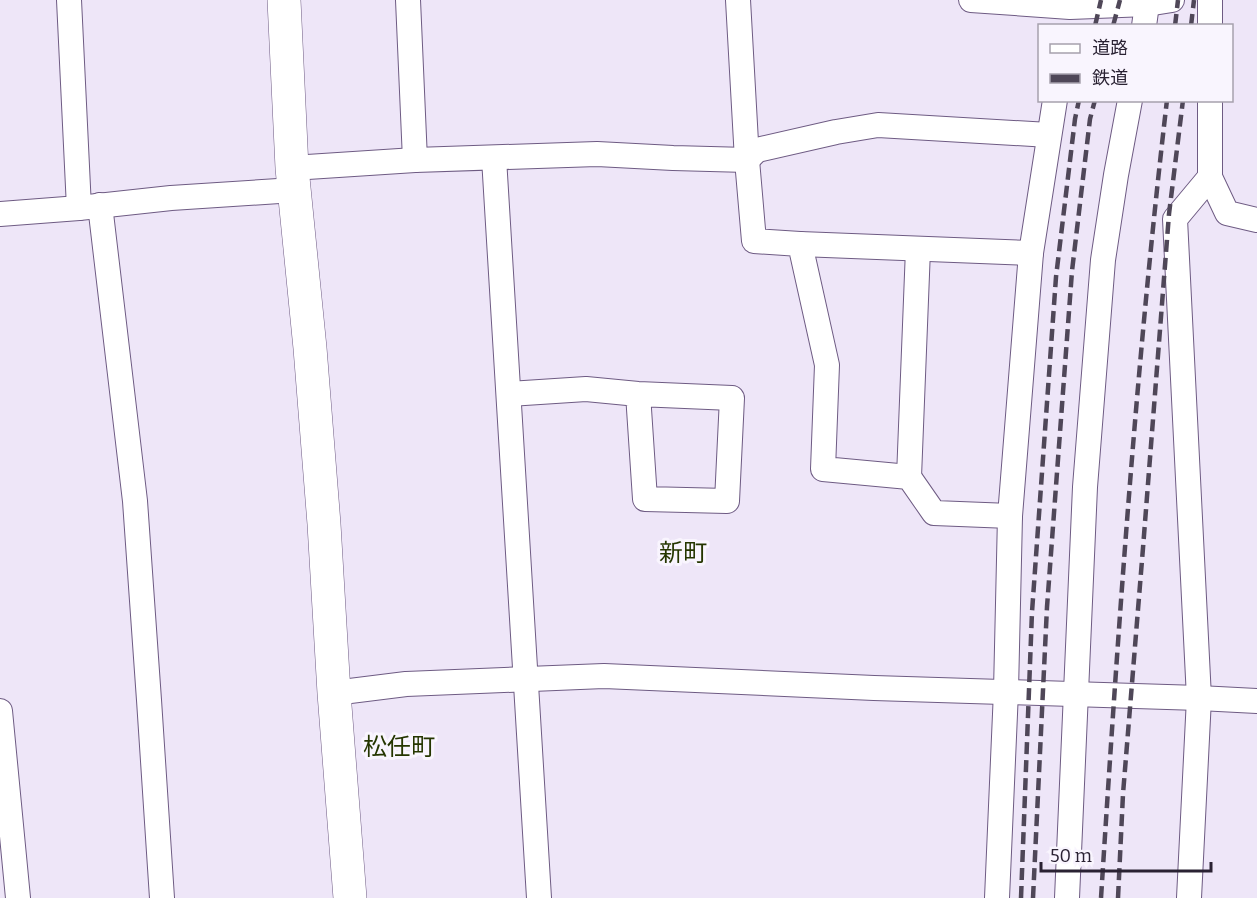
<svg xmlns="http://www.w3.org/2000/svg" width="1257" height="898" font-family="Bitter,'Noto Sans JP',serif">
	<rect width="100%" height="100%" fill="#eee6f8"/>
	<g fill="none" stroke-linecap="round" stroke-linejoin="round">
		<g stroke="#6e5b83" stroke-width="26">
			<g id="street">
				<polyline points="69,0 79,208"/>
				<polyline points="408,0 415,160"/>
				<polyline points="738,0 747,160 754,241 800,244 827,365 823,469 909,477 934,513 1010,516 1031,253 1055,100"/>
				<polyline points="971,0 1070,7 1147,4 1172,0"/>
				<polyline points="1144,26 1147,4"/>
				<polyline points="1210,26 1210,0"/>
				<polyline points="494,158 539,898"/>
				<polyline points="292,168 415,160 597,154 673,158 747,160 757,150 836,132 878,125 1049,135"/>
				<polyline points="1210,177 1227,213 1257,220"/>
				<polyline points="100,205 135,501 149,700 162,898"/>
				<polyline points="0,214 79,208 171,198 294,190"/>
				<polyline points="800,244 1031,253"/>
				<polyline points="509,394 586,389 638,394 732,398 727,501 645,499 638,394"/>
				<polyline points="909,477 918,249"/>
				<polyline points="334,693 406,684 604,676 874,688 1199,698 1257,701"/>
				<polyline points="0,711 18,898"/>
				<polyline points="997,898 1006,691 1010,516"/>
				<polyline points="1067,898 1085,487 1103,260 1116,175 1130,100"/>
				<polyline points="1189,898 1199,698 1175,219 1210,177 1210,100"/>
			</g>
		</g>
		<g stroke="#6e5b83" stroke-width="34">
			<polyline id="secondary" points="284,0 292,168 310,348 324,524 334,693 350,898"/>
		</g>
		<use href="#street" stroke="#fff" stroke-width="24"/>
		<use href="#secondary" stroke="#fff" stroke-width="33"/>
		<g stroke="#4f4758" stroke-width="4.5" stroke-dasharray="12 6" stroke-linecap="butt">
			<polyline points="1095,26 1101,0"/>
			<polyline points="1113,26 1120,0"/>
			<polyline points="1175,26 1178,0"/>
			<polyline points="1191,26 1194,0"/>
			<polyline points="1021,898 1032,612 1056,277 1075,119 1079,100"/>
			<polyline points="1033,898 1047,607 1072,271 1090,119 1095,100"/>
			<path d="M1101,898C1118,632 1136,365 1167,100"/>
			<polyline points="1118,898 1123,794 1143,548 1169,214 1183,100"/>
		</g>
	</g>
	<g text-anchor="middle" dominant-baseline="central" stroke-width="6" stroke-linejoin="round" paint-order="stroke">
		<g font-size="24" fill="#253600" stroke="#f9f5fe">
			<text x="683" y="553">新町</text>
			<text x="399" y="747">松任町</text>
		</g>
	</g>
	<rect x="1038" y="24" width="195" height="78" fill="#f9f5fe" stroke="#a6a1ad" stroke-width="1.5"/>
	<rect x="1050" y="44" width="30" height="9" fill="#ffffff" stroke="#a6a1ad" stroke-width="1.5"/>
	<text x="1092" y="54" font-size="18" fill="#2a2233">道路</text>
	<rect x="1050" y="74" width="30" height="9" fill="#4f4758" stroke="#a6a1ad" stroke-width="1.5"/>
	<text x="1092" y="84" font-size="18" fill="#2a2233">鉄道</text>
	<path d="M1041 862v9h170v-9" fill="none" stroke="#2a2233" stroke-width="3"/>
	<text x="1050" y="862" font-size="18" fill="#2a2233" stroke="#f9f5fe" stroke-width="4.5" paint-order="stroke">50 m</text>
</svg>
